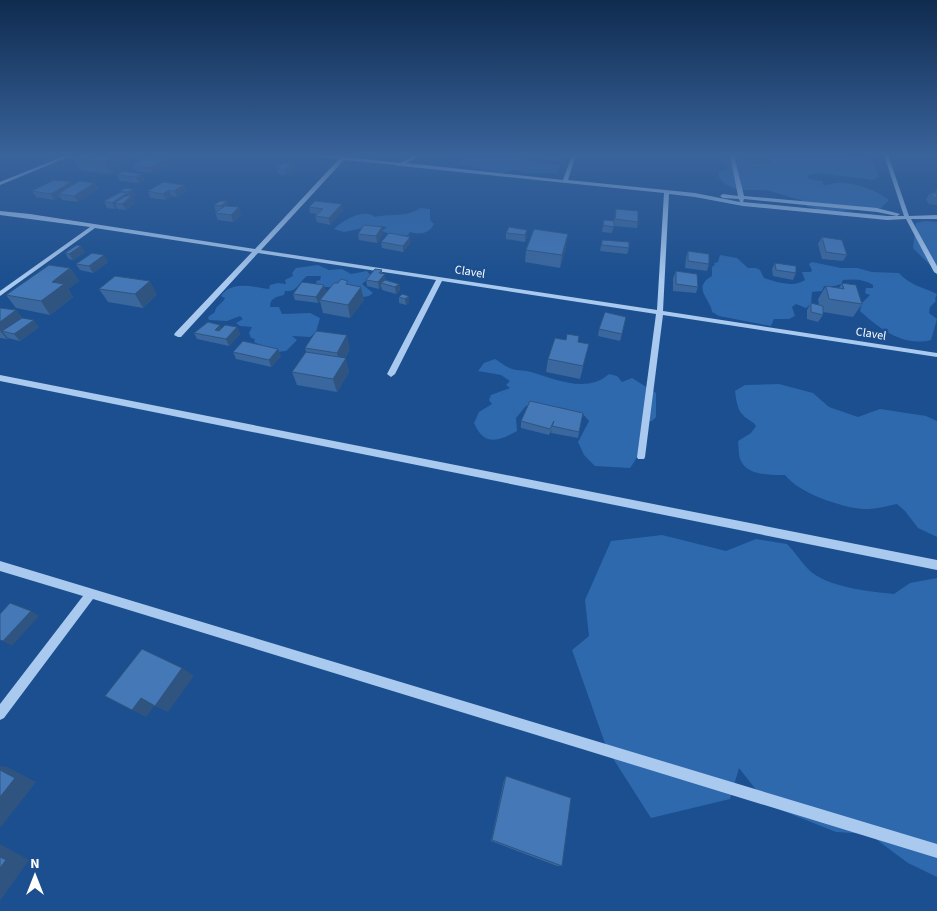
<svg xmlns="http://www.w3.org/2000/svg" width="937" height="911" font-family="'Source Sans 3',sans-serif">
	<rect width="100%" height="100%" fill="#1b4f8f"/>
	<g fill="#2e69ad">
		<path d="M450,155H515C523,166 547,160 560,166L557,173H527L514,170L503,173L457,164L463,159L451,158L454,156Z"/>
		<path d="M767,155H817L871,159L879,177L874,180L816,173L808,175V179L823,181V185C828,185 831,184 835,183C851,181 877,190 889,200L881,208L842,211L820,210L807,206L801,200L766,190H738L725,184L718,176L719,172L728,169L722,159C728,159 734,158 739,159C751,161 761,168 773,163L766,156Z"/>
		<path d="M420,208L430,209V220L434,224C428,234 421,235 410,232L408,235L400,238L382,231L387,227L380,226L374,230L363,228L344,232L334,229C343,220 364,208 375,217C391,213 406,218 420,208Z"/>
		<polygon points="925,221 937,222 937,272 913,248 916,223"/>
		<path d="M720,255L737,258L748,268H756L760,270L764,278C777,282 793,288 805,280L802,272H811L812,270L809,264L812,262L841,268H857L872,272L899,273C909,285 923,287 937,294L935,299L936,301L930,307L929,313L937,319L931,340C902,347 879,328 860,311L862,303L870,295L865,293L866,288H873V285C864,279 853,279 843,280L841,284L835,286H824L822,291L812,292L811,304L806,308L796,304L792,307L795,316L789,319H774L771,326L719,316L712,312C711,299 691,288 712,276V267L715,265L714,263L718,262Z"/>
		<path d="M318,265L329,270L342,269L351,274L367,271L371,276L362,284L373,293L369,296L363,297L337,288L317,286L316,281L320,280L321,276H307C298,283 298,292 285,291L284,295C276,297 270,298 270,307H279L282,314L310,313L320,318L316,332L310,337L292,336L297,340L286,351L277,352L254,342L255,339L251,338L249,333L252,327L240,326L236,323L243,319L240,316L227,321L209,320L208,317L215,312C215,305 223,304 225,298L221,296C231,280 253,287 269,289L270,285L278,283L286,284L285,280L293,276L292,273L296,268Z"/>
		<path d="M495,359C500,362 506,367 512,369C518,371 525,370 531,372C555,379 587,394 609,374L617,376L622,382L632,378L656,393V417L652,421H647C647,438 640,455 630,468L595,466L584,455L578,442L589,421L582,413L563,408L533,404L526,406L516,418L517,431C500,441 484,447 474,423L479,412L492,404L489,400L491,395L510,388L506,385L510,381L501,375L478,371L484,363Z"/>
		<path d="M779,384L813,393L829,407L858,417L880,409L926,416L937,421V537L918,528L905,511L897,504C887,506 873,510 863,509C840,507 799,493 785,475C772,475 748,476 741,461C738,456 739,447 738,441L751,433L756,426C752,420 747,420 743,415C737,410 736,398 735,391L745,385Z"/>
		<path d="M662,535L726,551L756,539L787,544C795,552 801,562 809,570C826,587 872,592 894,594L910,583L937,578V877L908,863L869,834L836,832L768,805L739,768L730,799L651,818L607,749L572,650L589,636L585,600L611,541Z"/>
	</g>
	<g fill="none" stroke-linecap="round" stroke-linejoin="round">
		<g fill="#a9c9ee" fill-rule="evenodd">
			<polygon points="67,155 73,155 0,185 0,182"/>
			<path d="M312,155H326L400,163L417,155H422L406,163L563,180L572,155H576L568,180L695,193L740,202L739,199L723,198L720,196L723,194L738,196L730,155H734L744,196L877,208L900,214L897,216L877,212L744,199L743,202L887,216H904L884,155H888L909,216L937,215V219H911L937,266V274L934,272L906,219L887,220L743,206L695,197L669,194L663,311L937,353V357L663,315L645,457L644,459H638L637,457L656,314L442,281L395,374L391,377L387,374L436,280L258,253L181,337H178L174,335L175,333L252,252L95,228L0,296V291L90,227L0,215V211L30,214L255,249L339,159L314,156ZM344,160L396,165L398,166H401L664,193L657,310L261,250Z"/>
			<polygon points="0,375 937,560 937,570 0,381"/>
			<polygon points="0,561 937,844 937,858 93,599 4,718 0,720 0,704 83,596 0,571"/>
		</g>
	</g>
	<g fill="#3a679d">
		<polygon points="33,155 55,155 48,158 34,156"/>
		<polygon points="79,155 126,155 128,159 121,163 123,166 110,174 80,170 73,158"/>
		<polygon points="532,155 560,155 557,161 532,158"/>
		<polygon points="163,160 165,165 153,173 136,171 133,165"/>
		<polygon points="276,168 294,170 285,175 278,174"/>
		<polygon points="141,174 144,180 139,183 120,181 117,175"/>
		<polygon points="71,182 73,185 94,183 98,189 78,202 62,200 60,197 54,200 36,197 32,191"/>
		<polygon points="184,185 186,191 177,197 172,196 166,200 150,198 148,191"/>
		<polygon points="125,188 136,195 133,197 135,203 126,210 118,209 117,208 115,209 107,208 104,201 121,192 121,191"/>
		<polygon points="937,189 937,205 929,204 926,199 930,193 934,193"/>
		<polygon points="214,205 239,207 241,214 233,222 218,220 215,213 217,212 216,212"/>
		<polygon points="309,207 343,210 330,225 317,222 315,216 317,214 310,213"/>
		<polygon points="616,209 638,222 637,228 614,226 612,233 602,232 604,220 614,221"/>
		<polygon points="382,227 383,234 377,243 359,240 358,234"/>
		<polygon points="527,230 527,236 525,242 506,239 506,233"/>
		<polygon points="822,237 847,255 843,261 822,259 818,244"/>
		<polygon points="602,240 629,248 627,254 600,251"/>
		<polygon points="381,242 410,243 403,252 382,248"/>
		<polygon points="566,247 560,268 525,262 526,250"/>
		<polygon points="688,251 709,264 707,271 685,268 686,257"/>
		<polygon points="85,252 73,260 69,259 65,253"/>
		<polygon points="108,262 93,273 80,270 76,264"/>
		<polygon points="775,263 796,273 793,280 773,276 772,269"/>
		<polygon points="70,268 79,281 68,289 73,297 50,315 16,308 6,295"/>
		<polygon points="382,270 382,274 386,280 399,284 400,290 396,294 382,290 381,286 379,289 367,286 366,280"/>
		<polygon points="676,271 698,287 696,293 673,291 673,278"/>
		<polygon points="842,283 862,304 853,317 823,312 823,315 818,322 807,319 807,310 811,303 819,305 818,299 826,286 839,288"/>
		<polygon points="349,284 364,300 350,318 323,313 320,301 318,303 295,300 293,294 324,285 326,292"/>
		<polygon points="99,289 157,294 143,308 108,302"/>
		<polygon points="409,296 409,302 406,305 399,303 399,297"/>
		<polygon points="0,308 16,310 22,318 39,327 20,341 8,338 7,339 0,338"/>
		<polygon points="237,327 240,334 229,346 197,339 194,333"/>
		<polygon points="599,329 622,334 620,341 598,336"/>
		<polygon points="578,342 589,344 580,379 546,372 548,359"/>
		<polygon points="305,348 350,349 345,358 349,372 337,392 297,385 292,372 306,352"/>
		<polygon points="233,352 281,356 271,367 236,359"/>
		<polygon points="583,413 578,438 551,433 552,429 549,435 521,428 521,421"/>
		<polygon points="506,776 562,866 557,866 491,841 504,780"/>
	</g>
	<g fill="#305480">
		<polygon points="46,155 55,155 48,158"/>
		<polygon points="112,155 126,155 128,159 121,163 123,166 110,174 104,162"/>
		<polygon points="163,160 165,165 153,173 150,168"/>
		<polygon points="292,164 294,170 285,175 284,170"/>
		<polygon points="141,174 144,180 139,183 136,177"/>
		<polygon points="71,182 75,188 58,194 60,197 54,200 51,194"/>
		<polygon points="94,183 98,189 78,202 74,196"/>
		<polygon points="184,185 186,191 177,197 174,191"/>
		<polygon points="133,189 136,195 133,197 135,203 126,210 122,204 115,203 117,208 115,209 112,203 127,193 130,198 131,197 128,192"/>
		<polygon points="169,190 172,196 166,200 163,194"/>
		<polygon points="227,201 229,208 224,212 221,206"/>
		<polygon points="342,204 343,210 330,225 329,218"/>
		<polygon points="239,207 241,214 233,222 231,215"/>
		<polygon points="382,227 383,234 377,243 376,236"/>
		<polygon points="527,230 527,236 525,242 525,235"/>
		<polygon points="568,234 566,247 560,268 562,255"/>
		<polygon points="410,237 410,243 403,252 403,246"/>
		<polygon points="81,246 85,252 73,260 69,254"/>
		<polygon points="104,255 108,262 93,273 89,266"/>
		<polygon points="70,268 79,281 68,289 73,297 50,315 41,301 52,282"/>
		<polygon points="385,274 386,281 381,283 381,286 379,289 378,282"/>
		<polygon points="150,281 157,294 143,308 135,294"/>
		<polygon points="399,284 400,290 396,294 395,287"/>
		<polygon points="324,285 326,292 318,303 316,297"/>
		<polygon points="361,287 364,300 350,318 348,305"/>
		<polygon points="409,296 409,302 406,305 405,299"/>
		<polygon points="16,310 27,324 2,331 8,338 7,339 0,331 0,322"/>
		<polygon points="34,320 39,327 20,341 14,334"/>
		<polygon points="220,325 223,331 215,330"/>
		<polygon points="237,327 240,334 229,346 226,339"/>
		<polygon points="347,335 350,349 340,366 337,353"/>
		<polygon points="278,349 281,356 271,367 269,360"/>
		<polygon points="346,358 349,372 337,392 333,379"/>
		<polygon points="31,611 39,616 12,646 3,641"/>
		<polygon points="182,668 194,676 168,712 155,706"/>
		<polygon points="141,698 155,705 146,717 132,710"/>
		<polygon points="0,766 7,767 36,782 0,828"/>
		<polygon points="0,844 29,860 0,901"/>
	</g>
	<g fill="#4478b7" stroke="#305480">
		<polygon points="79,155 117,155 104,162 73,158"/>
		<polygon points="146,158 163,160 150,168 133,165"/>
		<polygon points="284,163 292,164 284,170 276,168"/>
		<polygon points="123,171 141,174 136,177 117,175"/>
		<polygon points="54,180 71,182 51,194 32,191"/>
		<polygon points="79,181 94,183 74,196 58,194"/>
		<polygon points="163,182 184,185 174,191 169,190 163,194 148,191"/>
		<polygon points="125,188 133,189 128,192 121,191"/>
		<polygon points="121,192 127,193 112,203 104,201"/>
		<polygon points="930,193 937,193 937,198 934,198"/>
		<polygon points="125,196 132,196 122,204 115,203"/>
		<polygon points="220,201 227,201 221,206 214,205"/>
		<polygon points="315,201 342,204 329,218 315,216 323,209 309,207"/>
		<polygon points="225,206 239,207 231,215 215,213"/>
		<polygon points="616,209 638,211 638,222 615,219"/>
		<polygon points="604,220 614,221 614,227 603,225"/>
		<polygon points="364,225 382,227 376,236 358,234"/>
		<polygon points="509,227 527,230 525,235 506,233"/>
		<polygon points="534,229 568,234 562,255 526,250"/>
		<polygon points="389,233 410,237 403,246 381,242"/>
		<polygon points="822,237 842,240 847,255 826,252"/>
		<polygon points="602,240 629,242 629,248 602,245"/>
		<polygon points="77,245 81,246 69,254 65,253"/>
		<polygon points="688,251 709,254 709,264 688,261"/>
		<polygon points="92,253 104,255 89,266 76,264"/>
		<polygon points="775,263 796,266 796,273 776,270"/>
		<polygon points="49,265 70,268 52,282 64,284 41,301 6,295"/>
		<polygon points="375,269 382,270 379,273 385,274 378,282 366,280"/>
		<polygon points="676,271 697,274 698,287 676,284"/>
		<polygon points="115,276 150,281 135,294 99,289"/>
		<polygon points="341,279 348,281 346,284 361,287 348,305 320,300 334,283 338,283"/>
		<polygon points="385,280 399,284 395,287 381,283"/>
		<polygon points="302,282 324,285 316,297 293,294"/>
		<polygon points="842,283 856,285 862,304 829,299 826,286 844,289"/>
		<polygon points="402,294 409,296 405,299 399,297"/>
		<polygon points="811,303 823,306 823,315 811,312"/>
		<polygon points="0,308 16,310 0,322"/>
		<polygon points="605,312 626,317 622,334 599,329"/>
		<polygon points="22,318 34,320 14,334 2,331"/>
		<polygon points="208,322 220,325 215,330 219,331 225,325 237,327 226,339 194,333"/>
		<polygon points="316,331 347,335 337,353 305,348"/>
		<polygon points="567,334 579,336 578,342 589,344 583,366 548,359 555,338 566,340"/>
		<polygon points="243,341 278,349 269,360 233,352"/>
		<polygon points="306,352 346,358 333,379 292,372"/>
		<polygon points="530,401 583,413 579,432 552,426 554,421 550,429 521,421"/>
		<polygon points="10,603 31,611 3,641 0,640 0,614"/>
		<polygon points="142,649 182,668 155,706 141,698 132,710 105,696"/>
		<polygon points="0,770 15,778 0,797"/>
		<polygon points="506,776 571,798 562,866 492,840"/>
		<polygon points="0,857 6,860 0,868"/>
	</g>
	<linearGradient id="sky" x2="0" y2="1"><stop stop-color="#0f2b4f"/><stop offset="0.55" stop-color="#39639b"/><stop offset="1" stop-color="#39639b" stop-opacity="0"/></linearGradient>
	<rect width="937" height="282" fill="url(#sky)"/>
	<g text-anchor="middle" dominant-baseline="central" stroke-width="5" stroke-linejoin="round" paint-order="stroke">
		<g font-size="12" fill="#fff" stroke="#1b4f8f">
			<text transform="translate(470 272) rotate(9)">Clavel</text>
			<text transform="translate(871 334) rotate(9)">Clavel</text>
		</g>
	</g>
	<g transform="translate(35 876)" stroke="#1b4f8f" stroke-width="4" paint-order="stroke">
	<path d="M0-4L9 19L0 12L-9 19Z" fill="#ffffff"/>
	<text y="-8" font-size="14" font-weight="bold" text-anchor="middle" fill="#ffffff">N</text>
	</g>
</svg>
